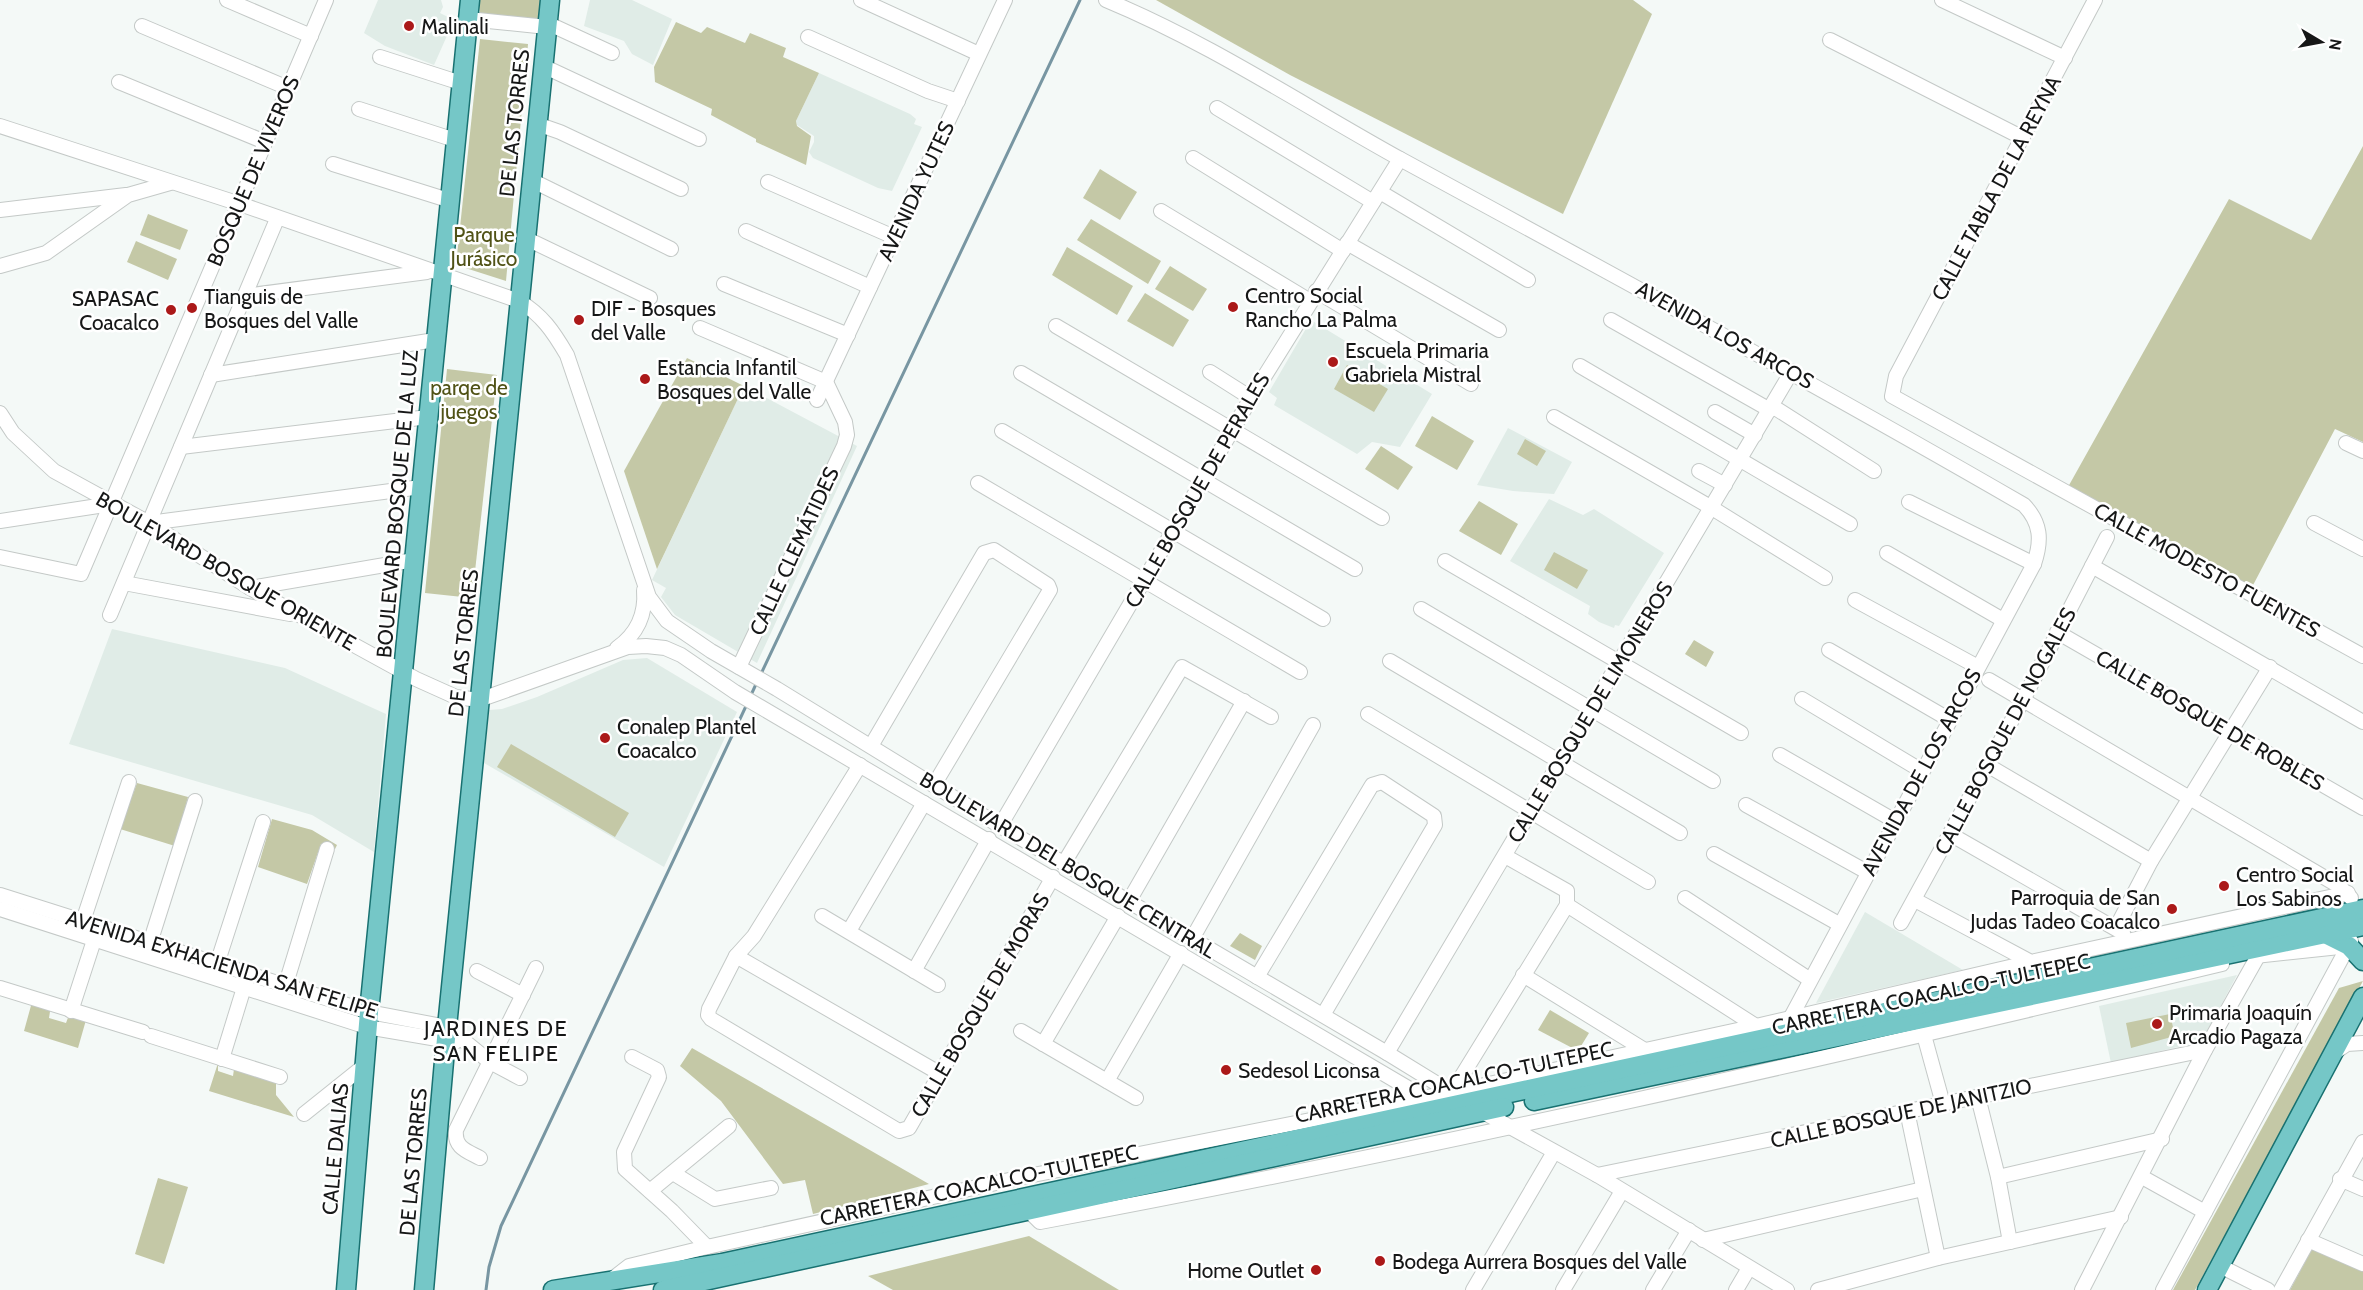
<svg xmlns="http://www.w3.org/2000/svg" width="2363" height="1290" font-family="Cabin,sans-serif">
	<rect width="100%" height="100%" fill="#f4f9f7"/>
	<g fill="#e0ece7">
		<polygon points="378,0 441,0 443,7 440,13 454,20 434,65 385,46 364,33"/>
		<polygon points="590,0 632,0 672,19 653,65 632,54 624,41 584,26"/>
		<polygon points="819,73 910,114 916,119 914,124 922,127 892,191 878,188 813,158 809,152 814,142 814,136 797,125 796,121"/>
		<polygon points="1311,320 1432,394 1400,447 1372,442 1357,454 1274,405 1277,398 1269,392"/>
		<polygon points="744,386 857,446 757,663 675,615 661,597 666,588 652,580"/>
		<polygon points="1508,428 1572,462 1554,494 1513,491 1477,485"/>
		<polygon points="1549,499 1583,515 1594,509 1664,553 1619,626 1615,625 1614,628 1599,622 1588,614 1590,606 1510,561"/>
		<polygon points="112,629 285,668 386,714 374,852 312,815 69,744"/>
		<polygon points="647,658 737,712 664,867 484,763 489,710 502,709 537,697 623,660"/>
		<polygon points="1865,912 1963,970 1816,1003"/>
		<polygon points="2237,975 2202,1041 2111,1063 2099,1006"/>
	</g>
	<g fill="#c4c8a6">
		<polygon points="479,0 541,0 539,22 480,16"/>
		<polygon points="1156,0 1633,0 1652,14 1563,214 1290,75"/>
		<polygon points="676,22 701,33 707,27 745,43 750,33 786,48 783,57 819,73 796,121 797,126 811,136 806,165 756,142 756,139 711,115 712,109 655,82 654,67"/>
		<polygon points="480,39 528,44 506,281 456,265"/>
		<polygon points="2363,146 2363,442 2335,429 2251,589 2068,487 2229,199 2311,240"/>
		<polygon points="1100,169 1137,192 1120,220 1083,198"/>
		<polygon points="148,214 188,230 180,250 140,235"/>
		<polygon points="1091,219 1161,261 1148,284 1077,240"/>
		<polygon points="136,241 177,259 168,280 127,262"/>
		<polygon points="1067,247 1133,286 1117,315 1052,275"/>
		<polygon points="1170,266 1207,289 1193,311 1155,289"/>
		<polygon points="1145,293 1189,320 1173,347 1127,321"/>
		<polygon points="687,358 744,386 657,569 624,471"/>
		<polygon points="1347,365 1388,389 1374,412 1334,389"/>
		<polygon points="447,369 497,375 472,598 425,593"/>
		<polygon points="1432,416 1474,441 1457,470 1415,446"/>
		<polygon points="1525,439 1546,451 1537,466 1517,454"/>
		<polygon points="1381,446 1413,467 1398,490 1365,469"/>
		<polygon points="1479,501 1518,524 1501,555 1459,531"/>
		<polygon points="1554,552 1588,570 1577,589 1544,570"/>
		<polygon points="1694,640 1714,652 1706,667 1685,654"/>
		<polygon points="511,744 629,813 615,837 497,767"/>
		<polygon points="137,783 188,797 175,846 120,829"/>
		<polygon points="272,819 312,830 337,845 335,849 321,844 307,884 258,867"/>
		<polygon points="1240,933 1262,946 1255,960 1230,946"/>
		<polygon points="2363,981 2195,1290 2173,1290 2339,988"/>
		<polygon points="32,1002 51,1005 49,1018 66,1023 69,1015 86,1020 78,1048 24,1031"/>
		<polygon points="1550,1010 1589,1033 1578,1051 1538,1030"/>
		<polygon points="2170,1014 2175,1036 2131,1048 2126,1023"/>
		<polygon points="692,1048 929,1184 813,1214 805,1180 783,1184 721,1101 680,1066"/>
		<polygon points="218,1063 218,1071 233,1076 234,1069 276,1083 276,1095 294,1117 209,1091"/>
		<polygon points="158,1178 188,1187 164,1264 135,1254"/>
		<polygon points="1029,1236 1119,1290 893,1290 868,1276"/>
		<polygon points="2312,1249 2363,1271 2363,1290 2290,1290"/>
	</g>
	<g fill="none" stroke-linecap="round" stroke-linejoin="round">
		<g stroke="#7896a2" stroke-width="3">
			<polyline points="760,676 1080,0"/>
			<polyline points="751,695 757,682"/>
			<polyline points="486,1290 489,1267 501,1226 747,704"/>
		</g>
		<g stroke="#c4c9c7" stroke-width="16">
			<g id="minor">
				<polyline points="227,0 311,36"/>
				<polyline points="861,0 979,54"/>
				<path d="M1106,0C1210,43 1304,106 1402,160C1610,273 1818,386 2024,505C2041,523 2042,540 2034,564L1791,1017"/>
				<polyline points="1942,0 2065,58"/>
				<polyline points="2095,0 1896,376 1892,396 2363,656"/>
				<polyline points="468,19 547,27"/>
				<polyline points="547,23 612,53"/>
				<polyline points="142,26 288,88"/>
				<polyline points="808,37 928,91 958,101"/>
				<polyline points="1830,40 2023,138"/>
				<polyline points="380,57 461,83"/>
				<polyline points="543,66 699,139"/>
				<polyline points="119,82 265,142"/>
				<polyline points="1217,108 1373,202"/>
				<polyline points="359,109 455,140"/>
				<polyline points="537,124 560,132 681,189"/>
				<path d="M0,126L240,204L519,301C542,315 553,331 567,355L649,597L667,621L711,651L777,689L1000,826L1387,1053L1483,1112L1597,1175L1787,1290"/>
				<polyline points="1193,158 1343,251"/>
				<polyline points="333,164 448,200"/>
				<polyline points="531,180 671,249"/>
				<polyline points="768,182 894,237"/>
				<polyline points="1380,192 1528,280"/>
				<polyline points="0,210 126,195"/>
				<polyline points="1161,211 1310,301"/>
				<polyline points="746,231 870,287"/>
				<polyline points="525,238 650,298"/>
				<polyline points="1347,243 1499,330"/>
				<polyline points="0,266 46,253 128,195 170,183"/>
				<polyline points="724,284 848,335"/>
				<polyline points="1316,291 1471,384"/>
				<polyline points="244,296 427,272"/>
				<polyline points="1611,320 1770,410"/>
				<polyline points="1056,326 1382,518"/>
				<polyline points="700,328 826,382 845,422 847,435 844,446 739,667"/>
				<polyline points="1580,366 1850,524"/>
				<polyline points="1210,372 1251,398"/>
				<polyline points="1021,373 1355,569"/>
				<polyline points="211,375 435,340"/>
				<polyline points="817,400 1005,0"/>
				<polyline points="1772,406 1874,471"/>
				<polyline points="1715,412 1755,435"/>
				<polyline points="0,413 13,433 54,471 149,523 250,588 416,679 456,697 479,700 628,647 646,646 665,648 681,655 735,692 1425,1098"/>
				<polyline points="1554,417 1712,508 1825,578"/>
				<polyline points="1002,431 1323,619"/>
				<polyline points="2346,443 2363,451"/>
				<polyline points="181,447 428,417"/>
				<polyline points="1699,471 1725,485"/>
				<polyline points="978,483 1300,672"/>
				<polyline points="1909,502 2034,564"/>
				<polyline points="0,521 111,504"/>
				<polyline points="149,523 421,487"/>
				<polyline points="2314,523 2363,549"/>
				<polyline points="1887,553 2003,620"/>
				<polyline points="0,557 81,574 326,0"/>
				<polyline points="1445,561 1741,733"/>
				<polyline points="2092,566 2363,722"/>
				<polyline points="124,583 290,614"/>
				<polyline points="250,588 414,560"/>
				<polyline points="1855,600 1978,667"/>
				<polyline points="1421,609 1713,781"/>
				<polyline points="110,615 277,219"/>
				<polyline points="2057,632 2363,808"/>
				<path d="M617,648C637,634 646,614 644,590"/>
				<polyline points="1829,650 1950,720"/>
				<polyline points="1390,661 1680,833"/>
				<polyline points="1989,680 2339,886 2351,898"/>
				<polyline points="1802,699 1922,771"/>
				<polyline points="1368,714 1648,882"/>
				<polyline points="871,746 984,553 994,550 1048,585 1050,590 934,785"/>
				<polyline points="1780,755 1895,821"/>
				<polyline points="860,765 754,936 736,956 709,1009 708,1015 711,1019 899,1131 909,1128 1053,877"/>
				<polyline points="1987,765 2151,861"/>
				<polyline points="1746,805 1867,872"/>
				<polyline points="1000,826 1251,398 1400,159"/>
				<polyline points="1950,834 2123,933"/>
				<polyline points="1714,854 1839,924"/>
				<polyline points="1505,856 1567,891 1567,905"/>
				<polyline points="1064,863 1182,667 1271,717"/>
				<polyline points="0,895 369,1012 447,1027 490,1062 520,1078"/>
				<polyline points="1685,898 1809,979"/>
				<polyline points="1915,900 2031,962"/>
				<polyline points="1129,901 1244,701"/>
				<polyline points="1567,905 1756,1026"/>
				<polyline points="0,909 367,1027 455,1042"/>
				<polyline points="822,916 938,985"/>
				<polyline points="83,921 129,782"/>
				<polyline points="1901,923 2023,700 2107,537"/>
				<polyline points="2116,928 2151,861 2270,667"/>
				<polyline points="849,931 924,803"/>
				<polyline points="1192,939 1313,725"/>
				<polyline points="150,943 195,801"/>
				<polyline points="736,956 939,1073"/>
				<polyline points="2255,956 2349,946"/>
				<polyline points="217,964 263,822"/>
				<polyline points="477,971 523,995"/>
				<polyline points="914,971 989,839"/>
				<polyline points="1523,975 1643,1049"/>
				<polyline points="1257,977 1372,785 1382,782 1434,816 1435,825 1323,1015"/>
				<polyline points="285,987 327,849"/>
				<polyline points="0,988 143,1032"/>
				<polyline points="71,1011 97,931"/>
				<polyline points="1021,1031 1136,1098"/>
				<polyline points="1924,1035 1943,1104"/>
				<polyline points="151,1036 280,1077"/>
				<polyline points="1043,1044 1118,916"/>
				<polyline points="1387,1053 1792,371"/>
				<polyline points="2334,1053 2347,1044 2363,1043"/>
				<polyline points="632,1057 657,1070 659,1077 624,1152 625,1169 672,1211 707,1247"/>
				<polyline points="222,1059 246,981"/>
				<polyline points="1107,1081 1181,953"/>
				<polyline points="1452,1092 1567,905"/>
				<polyline points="1978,1097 1998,1177 2010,1242"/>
				<polyline points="1907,1111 1938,1258"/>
				<polyline points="304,1114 364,1066"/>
				<path d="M480,1158C467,1151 454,1148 456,1130L536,968"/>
				<polyline points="673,1173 715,1199 771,1188"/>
				<polyline points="1597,1175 2205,1050"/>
				<polyline points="1998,1177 2162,1139"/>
				<polyline points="2142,1177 2205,1212"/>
				<polyline points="2340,1179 2363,1189"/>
				<polyline points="650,1191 729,1126"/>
				<path d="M1029,1211L1040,1222C1436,1148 1830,1058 2222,964"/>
				<polyline points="1703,1240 1923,1189"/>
				<polyline points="2308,1240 2363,1264"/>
				<polyline points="2220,1266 2268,1290"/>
				<polyline points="611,1280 629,1266 707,1247 1018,1178 1452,1092 1756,1026 2031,962 2348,893"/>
				<polyline points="1473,1290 1554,1152"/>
				<polyline points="1563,1290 1622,1191"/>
				<polyline points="1653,1290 1689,1230"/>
				<polyline points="1736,1290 1749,1268"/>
				<polyline points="1818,1290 1938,1258 2121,1217"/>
				<polyline points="2082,1290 2205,1050 2258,956"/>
				<polyline points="2163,1290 2351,941"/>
				<polyline points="2281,1290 2363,1142"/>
			</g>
		</g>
		<g stroke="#187171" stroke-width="21">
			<g id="major">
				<polyline points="2323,933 2349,946 2363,961"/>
				<polyline points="1534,1101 2363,926"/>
				<polyline points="346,1290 369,1012 470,0"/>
				<polyline points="424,1290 447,1027 550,0"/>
				<polyline points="553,1290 722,1263 2363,909"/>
				<polyline points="663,1290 1504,1107"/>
				<polyline points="2207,1290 2363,997"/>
			</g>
		</g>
		<use href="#minor" stroke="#fff" stroke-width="14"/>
		<use href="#major" stroke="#75c7c7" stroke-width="18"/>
	</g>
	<g fill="#ab1919" stroke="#fff" stroke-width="2">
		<circle cx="409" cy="26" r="6"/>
		<circle cx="1233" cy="307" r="6"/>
		<circle cx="192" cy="308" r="6"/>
		<circle cx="171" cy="310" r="6"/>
		<circle cx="579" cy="320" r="6"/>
		<circle cx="1333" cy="362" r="6"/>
		<circle cx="645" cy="379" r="6"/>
		<circle cx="605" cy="738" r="6"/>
		<circle cx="2224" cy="886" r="6"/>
		<circle cx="2172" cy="909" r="6"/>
		<circle cx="2157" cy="1024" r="6"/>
		<circle cx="1226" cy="1070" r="6"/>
		<circle cx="1380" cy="1261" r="6"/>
		<circle cx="1316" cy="1270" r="6"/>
	</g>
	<g text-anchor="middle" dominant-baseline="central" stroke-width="5" stroke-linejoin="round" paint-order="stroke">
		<g font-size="21" fill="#161717" stroke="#fff" text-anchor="start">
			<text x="421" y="26">Malinali</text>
			<text x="1245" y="295">Centro Social<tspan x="1245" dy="24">Rancho La Palma</tspan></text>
			<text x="204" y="296">Tianguis de<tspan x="204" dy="24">Bosques del Valle</tspan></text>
			<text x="159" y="298" text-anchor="end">SAPASAC<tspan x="159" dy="24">Coacalco</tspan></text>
			<text x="591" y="308">DIF - Bosques<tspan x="591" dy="24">del Valle</tspan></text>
			<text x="1345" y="350">Escuela Primaria<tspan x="1345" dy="24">Gabriela Mistral</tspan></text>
			<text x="657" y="367">Estancia Infantil<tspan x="657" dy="24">Bosques del Valle</tspan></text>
			<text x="617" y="726">Conalep Plantel<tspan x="617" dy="24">Coacalco</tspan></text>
			<text x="2236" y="874">Centro Social<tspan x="2236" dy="24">Los Sabinos</tspan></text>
			<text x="2160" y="897" text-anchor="end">Parroquia de San<tspan x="2160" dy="24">Judas Tadeo Coacalco</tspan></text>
			<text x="2169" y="1012">Primaria Joaquín<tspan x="2169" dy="24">Arcadio Pagaza</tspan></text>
			<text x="1238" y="1070">Sedesol Liconsa</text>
			<text x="1392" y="1261">Bodega Aurrera Bosques del Valle</text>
			<text x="1304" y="1270" text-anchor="end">Home Outlet</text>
		</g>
		<g font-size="21" fill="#161717" stroke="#fff">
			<text transform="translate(514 123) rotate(-84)">DE LAS TORRES</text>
			<text transform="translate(253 171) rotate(-67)">BOSQUE DE VIVEROS</text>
			<text transform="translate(1996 188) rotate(-62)">CALLE TABLA DE LA REYNA</text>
			<text transform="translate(916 191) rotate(-65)">AVENIDA YUTES</text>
			<text transform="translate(1725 335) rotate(29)">AVENIDA LOS ARCOS</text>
			<text transform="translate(1197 490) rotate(-60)">CALLE BOSQUE DE PERALES</text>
			<text transform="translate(397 504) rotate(-85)">BOULEVARD BOSQUE DE LA LUZ</text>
			<text transform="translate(794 551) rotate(-65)">CALLE CLEMÁTIDES</text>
			<text transform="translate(2207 570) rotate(29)">CALLE MODESTO FUENTES</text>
			<text transform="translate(226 571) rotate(30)">BOULEVARD BOSQUE ORIENTE</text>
			<text transform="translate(463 643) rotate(-84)">DE LAS TORRES</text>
			<text transform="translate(1590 712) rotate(-59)">CALLE BOSQUE DE LIMONEROS</text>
			<text transform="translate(2210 720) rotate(30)">CALLE BOSQUE DE ROBLES</text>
			<text transform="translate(2005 731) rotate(-62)">CALLE BOSQUE DE NOGALES</text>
			<text transform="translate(1921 772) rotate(-62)">AVENIDA DE LOS ARCOS</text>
			<text transform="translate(1068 865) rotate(31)">BOULEVARD DEL BOSQUE CENTRAL</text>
			<text transform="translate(222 964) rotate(17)">AVENIDA EXHACIENDA SAN FELIPE</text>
			<text transform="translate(1931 994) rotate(-12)">CARRETERA COACALCO-TULTEPEC</text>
			<text transform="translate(980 1005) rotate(-60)">CALLE BOSQUE DE MORAS</text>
			<text transform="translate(1454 1082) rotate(-12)">CARRETERA COACALCO-TULTEPEC</text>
			<text transform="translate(1901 1113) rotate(-12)">CALLE BOSQUE DE JANITZIO</text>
			<text transform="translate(335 1149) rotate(-85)">CALLE DALIAS</text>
			<text transform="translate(413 1162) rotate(-85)">DE LAS TORRES</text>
			<text transform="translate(979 1185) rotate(-12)">CARRETERA COACALCO-TULTEPEC</text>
		</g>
		<g font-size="21" fill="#505216" stroke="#fff">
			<text x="484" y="234">Parque<tspan x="484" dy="24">Jurásico</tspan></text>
			<text x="469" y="387">parqe de<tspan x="469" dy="24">juegos</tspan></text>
		</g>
		<g font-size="22" letter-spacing="1.5" fill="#161717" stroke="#fff">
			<text x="496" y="1028">JARDINES DE<tspan x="496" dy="25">SAN FELIPE</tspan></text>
		</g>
	</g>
	<g transform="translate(2321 42) rotate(100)" stroke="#ffffff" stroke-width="4.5" paint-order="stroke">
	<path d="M0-4.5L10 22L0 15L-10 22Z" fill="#161717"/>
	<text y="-9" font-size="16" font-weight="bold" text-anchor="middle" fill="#161717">N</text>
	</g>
</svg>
